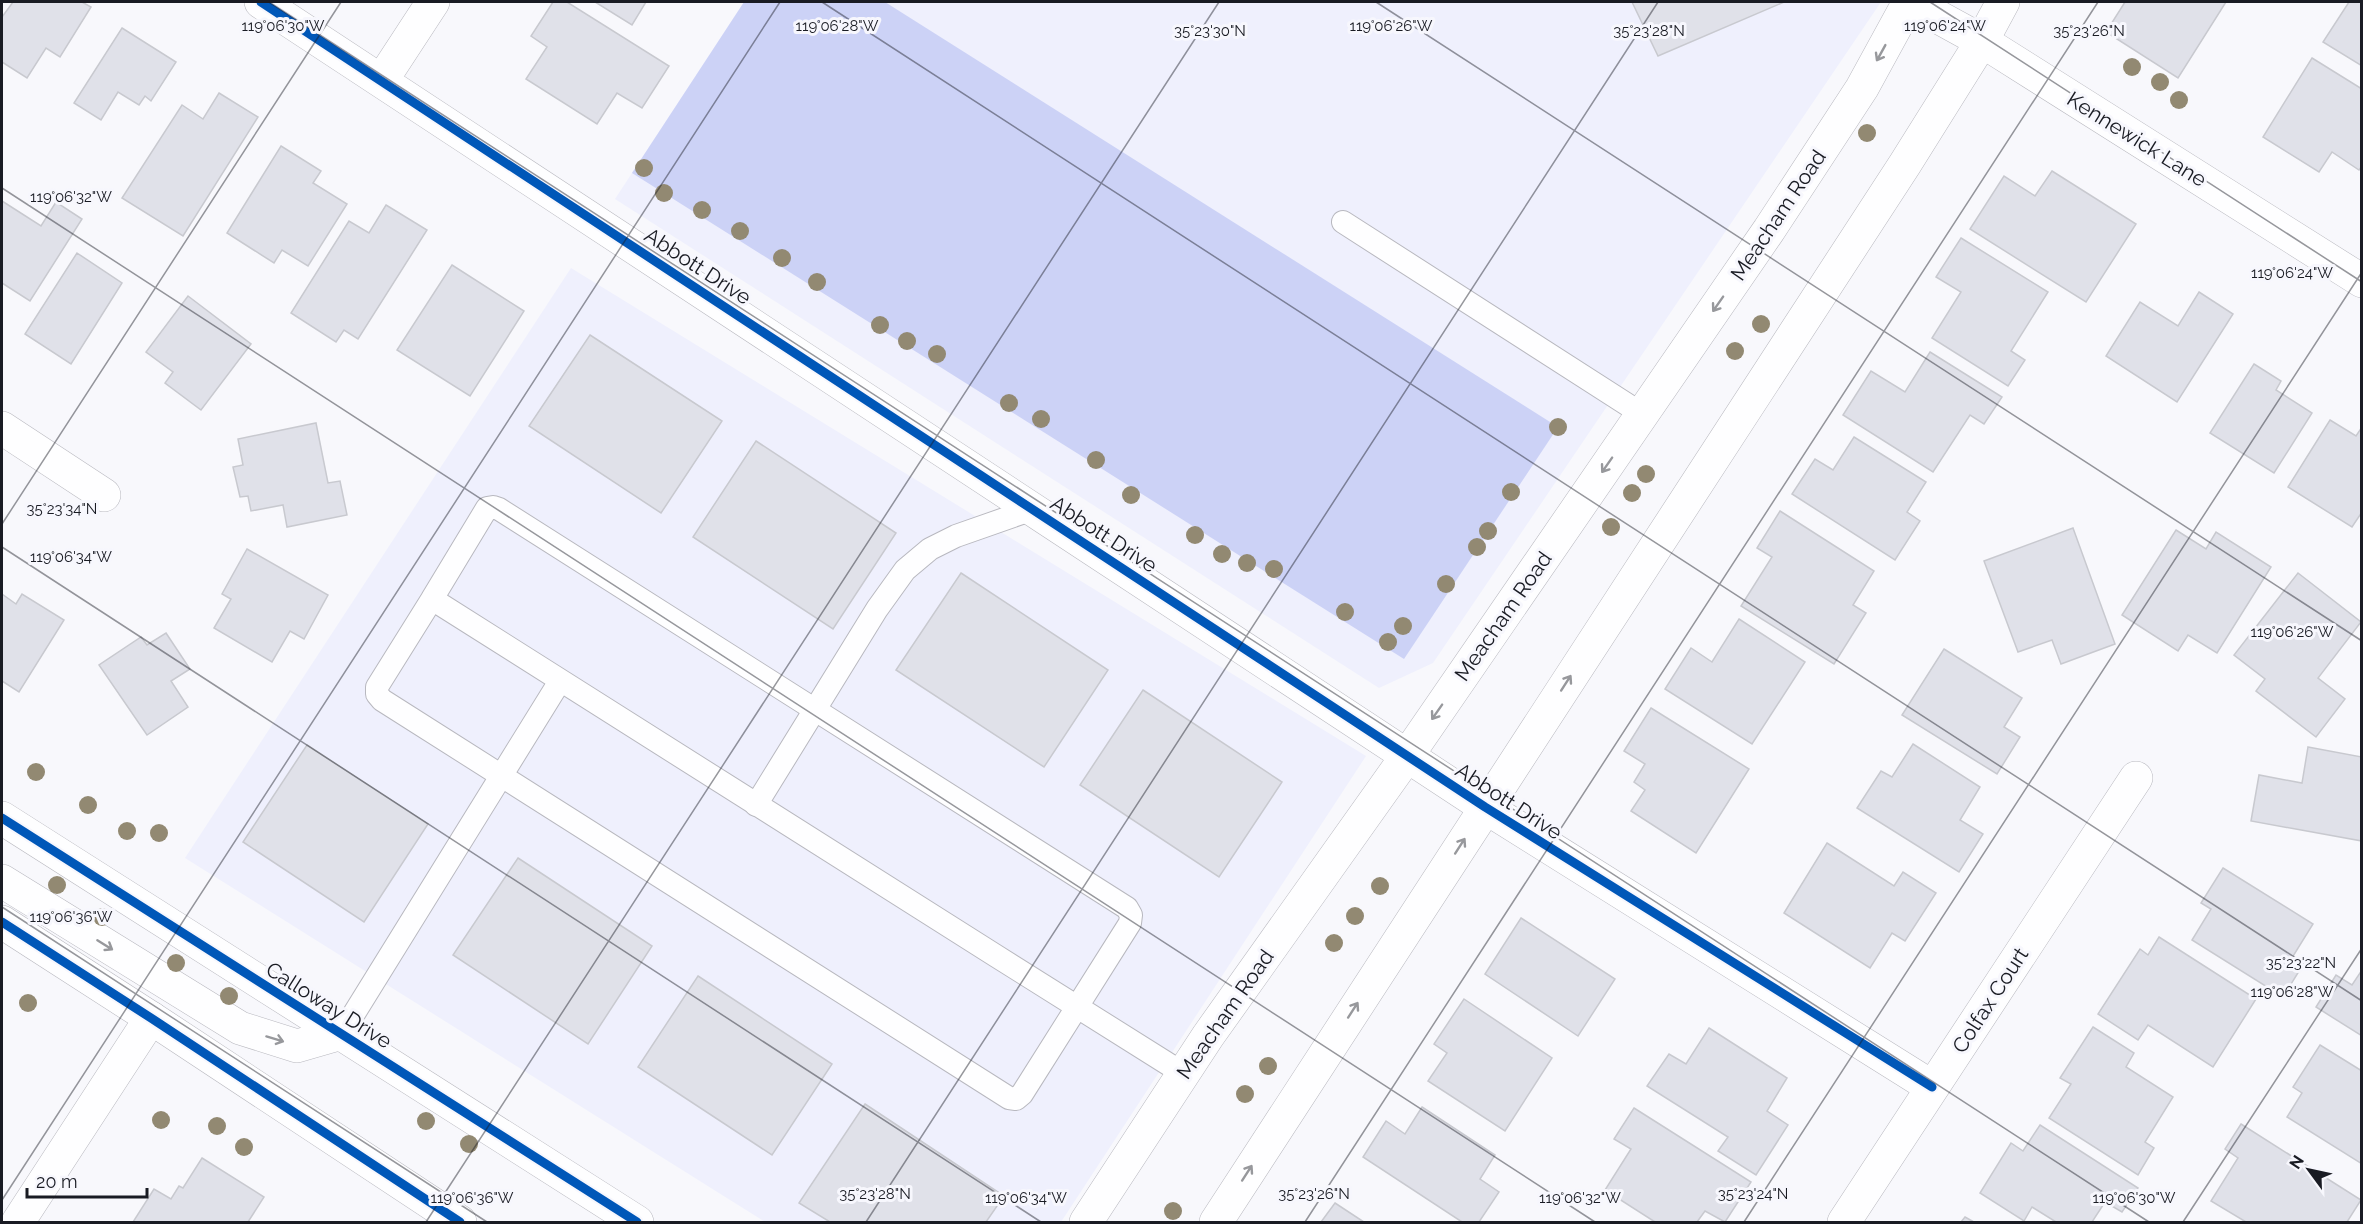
<svg xmlns="http://www.w3.org/2000/svg" width="2363" height="1224" font-family="Raleway,sans-serif">
	<rect width="100%" height="100%" fill="#f8f8fc"/>
	<g fill="#eff0fd">
		<polygon points="744,2 1881,2 1433,663 1379,688 615,199"/>
		<polygon points="571,268 1366,756 1061,1222 765,1222 185,858"/>
	</g>
	<polygon fill="#ccd2f6" points="744,2 885,2 1558,427 1404,659 632,173"/>
	<g fill="#e0e1e9" stroke="#c8c9cf" stroke-width="1.5">
		<polygon points="13,2 82,2 91,7 60,57 46,48 27,78 2,62 2,17"/>
		<polygon points="553,2 567,2 669,66 642,108 617,93 597,124 526,79 547,47 531,36"/>
		<polygon points="595,2 646,2 632,25"/>
		<polygon points="1632,2 1784,2 1658,56"/>
		<polygon points="2125,2 2226,2 2178,78 2106,32"/>
		<polygon points="2349,2 2362,2 2362,66 2323,42"/>
		<polygon points="122,28 176,62 151,101 145,96 139,105 118,92 101,120 74,103"/>
		<polygon points="2312,58 2362,89 2362,166 2359,170 2332,152 2319,172 2263,137"/>
		<polygon points="219,93 258,117 183,236 122,198 182,105 203,119"/>
		<polygon points="281,146 321,171 313,183 347,204 308,266 282,250 274,263 227,233"/>
		<polygon points="2052,171 2136,224 2086,302 1970,229 2004,176 2035,196"/>
		<polygon points="2,201 41,226 56,202 82,219 30,301 2,283"/>
		<polygon points="386,205 427,230 358,339 344,330 336,342 291,313 349,221 369,233"/>
		<polygon points="1961,238 2048,292 2011,351 2025,360 2008,386 1932,338 1961,292 1936,277"/>
		<polygon points="77,253 122,283 71,364 25,334"/>
		<polygon points="452,265 524,311 470,396 397,350"/>
		<polygon points="2199,292 2233,314 2177,402 2106,356 2140,302 2178,326"/>
		<polygon points="188,296 251,344 201,410 165,383 173,372 146,352"/>
		<polygon points="590,335 722,421 661,513 529,426"/>
		<polygon points="1930,352 2002,397 1984,424 1970,415 1933,472 1843,415 1871,371 1905,392"/>
		<polygon points="2254,364 2281,381 2276,390 2312,413 2274,473 2210,433"/>
		<polygon points="2330,420 2356,436 2362,427 2362,512 2352,527 2288,487"/>
		<polygon points="316,423 328,483 340,481 347,515 287,527 283,505 251,511 248,496 240,497 233,467 243,465 238,439"/>
		<polygon points="1854,437 1926,482 1907,512 1920,521 1895,560 1792,494 1815,459 1833,470"/>
		<polygon points="756,441 896,533 833,629 693,537"/>
		<polygon points="1780,511 1874,571 1853,605 1866,613 1834,664 1741,606 1772,557 1757,548"/>
		<polygon points="2073,528 2115,644 2061,664 2052,640 2018,652 1984,561"/>
		<polygon points="2176,530 2206,549 2216,532 2271,567 2217,653 2188,635 2178,651 2122,615"/>
		<polygon points="247,549 328,595 304,639 290,631 272,662 214,628 231,599 222,594"/>
		<polygon points="961,573 1108,670 1044,767 896,670"/>
		<polygon points="2298,573 2361,622 2318,678 2345,699 2316,737 2256,691 2265,679 2234,655"/>
		<polygon points="2,594 16,604 22,594 64,620 19,692 2,681"/>
		<polygon points="1739,619 1805,662 1752,744 1665,689 1691,648 1712,662"/>
		<polygon points="166,633 190,669 171,681 188,707 147,735 99,665 141,637 147,645"/>
		<polygon points="1944,649 2022,698 2004,727 2020,737 1997,774 1902,715"/>
		<polygon points="1143,690 1282,782 1219,877 1080,785"/>
		<polygon points="1651,708 1749,769 1696,853 1631,811 1645,790 1634,782 1645,764 1624,751"/>
		<polygon points="1913,744 1980,787 1960,820 1983,834 1959,872 1857,808 1881,771 1892,777"/>
		<polygon points="307,745 428,824 364,922 243,842"/>
		<polygon points="2308,747 2362,757 2362,841 2251,821 2259,775 2302,783"/>
		<polygon points="1827,843 1894,886 1903,872 1936,893 1905,941 1892,933 1870,968 1784,913"/>
		<polygon points="518,858 652,946 588,1044 453,955"/>
		<polygon points="2223,868 2313,924 2290,961 2301,968 2283,997 2192,940 2211,909 2201,903"/>
		<polygon points="1521,918 1615,979 1578,1036 1485,974"/>
		<polygon points="2159,937 2256,999 2213,1067 2148,1025 2138,1040 2098,1014 2140,949 2148,955"/>
		<polygon points="2362,970 2362,1036 2316,1007 2336,975 2352,985"/>
		<polygon points="698,976 832,1064 772,1155 638,1067"/>
		<polygon points="1464,999 1552,1058 1505,1131 1428,1081 1447,1053 1434,1044"/>
		<polygon points="2093,1027 2134,1053 2126,1067 2173,1097 2145,1142 2154,1148 2138,1175 2049,1118 2071,1084 2060,1078"/>
		<polygon points="1709,1028 1787,1078 1767,1111 1788,1125 1756,1175 1718,1151 1728,1137 1647,1086 1669,1054 1686,1064"/>
		<polygon points="2320,1045 2362,1071 2362,1164 2287,1117 2302,1093 2293,1087"/>
		<polygon points="865,1104 1004,1196 986,1222 830,1222 799,1203"/>
		<polygon points="1422,1107 1495,1155 1480,1179 1499,1192 1479,1222 1462,1222 1363,1157 1386,1121 1405,1134"/>
		<polygon points="1634,1108 1751,1182 1725,1222 1705,1211 1697,1222 1655,1222 1605,1190 1631,1149 1614,1139"/>
		<polygon points="2241,1124 2361,1200 2347,1222 2246,1222 2211,1201 2238,1158 2225,1149"/>
		<polygon points="2040,1125 2138,1188 2122,1212 2105,1202 2092,1222 2056,1222 2032,1207 2024,1221 1980,1193 2011,1143 2023,1151"/>
		<polygon points="202,1158 264,1197 248,1222 133,1222 154,1189 171,1199 179,1186 183,1188"/>
		<polygon points="1335,1203 1364,1222 1321,1222"/>
		<polygon points="1965,1217 1974,1222 1961,1222"/>
	</g>
	<g fill="none" stroke-linecap="round" stroke-linejoin="round">
		<g stroke="#b8b8bf" stroke-width="24">
			<g id="service">
				<polyline points="1343,222 1642,414"/>
				<path d="M432,599L487,508L493,507L499,509L1127,908L1131,915L1130,923L1022,1094L1016,1099L1009,1098L382,700L377,694V687L432,599C681,759 933,916 1184,1074"/>
				<polyline points="756,805 877,609 905,570 930,549 956,536 1033,509"/>
				<polyline points="342,1033 560,681"/>
			</g>
		</g>
		<g stroke="#b8b8bf" stroke-width="34">
			<g id="minor">
				<polyline points="261,2 1485,807 1932,1087"/>
				<polyline points="1911,2 1982,41 2362,281"/>
				<polyline points="382,80 433,2"/>
				<polyline points="2,428 104,495"/>
				<polyline points="18,1222 151,1018"/>
				<polyline points="1844,1222 2136,778"/>
			</g>
		</g>
		<g stroke="#b8b8bf" stroke-width="34">
			<g id="tertiary">
				<polyline points="1086,1222 1208,1036 1407,756 1769,230 1862,88 1909,2"/>
				<polyline points="1216,1222 1905,164 1982,41 2003,2"/>
			</g>
		</g>
		<g stroke="#b8b8bf" stroke-width="34">
			<g id="secondary">
				<polyline points="2,818 637,1222"/>
				<polyline points="2,881 240,1028 297,1046 342,1033"/>
				<polyline points="2,922 151,1018 460,1222"/>
			</g>
		</g>
		<use href="#service" stroke="#fefeff" stroke-width="22"/>
		<use href="#minor" stroke="#fefeff" stroke-width="33"/>
		<use href="#tertiary" stroke="#fefeff" stroke-width="33"/>
		<use href="#secondary" stroke="#fefeff" stroke-width="33"/>
		<g stroke="#f7f7fd" stroke-width="13">
			<g id="cycleway">
				<polyline points="261,2 1485,807 1932,1087"/>
				<polyline points="2,818 637,1222"/>
				<polyline points="2,922 151,1018 460,1222"/>
			</g>
		</g>
		<use href="#cycleway" stroke="#0057b8" stroke-width="9"/>
	</g>
	<g fill="#928972">
		<circle cx="2132" cy="67" r="9"/>
		<circle cx="2160" cy="82" r="9"/>
		<circle cx="2179" cy="100" r="9"/>
		<circle cx="1867" cy="133" r="9"/>
		<circle cx="644" cy="168" r="9"/>
		<circle cx="664" cy="193" r="9"/>
		<circle cx="702" cy="210" r="9"/>
		<circle cx="740" cy="231" r="9"/>
		<circle cx="782" cy="258" r="9"/>
		<circle cx="817" cy="282" r="9"/>
		<circle cx="1761" cy="324" r="9"/>
		<circle cx="880" cy="325" r="9"/>
		<circle cx="907" cy="341" r="9"/>
		<circle cx="1735" cy="351" r="9"/>
		<circle cx="937" cy="354" r="9"/>
		<circle cx="1009" cy="403" r="9"/>
		<circle cx="1041" cy="419" r="9"/>
		<circle cx="1558" cy="427" r="9"/>
		<circle cx="1096" cy="460" r="9"/>
		<circle cx="1646" cy="474" r="9"/>
		<circle cx="1511" cy="492" r="9"/>
		<circle cx="1632" cy="493" r="9"/>
		<circle cx="1131" cy="495" r="9"/>
		<circle cx="1611" cy="527" r="9"/>
		<circle cx="1488" cy="531" r="9"/>
		<circle cx="1195" cy="535" r="9"/>
		<circle cx="1477" cy="547" r="9"/>
		<circle cx="1222" cy="554" r="9"/>
		<circle cx="1247" cy="563" r="9"/>
		<circle cx="1274" cy="569" r="9"/>
		<circle cx="1446" cy="584" r="9"/>
		<circle cx="1345" cy="612" r="9"/>
		<circle cx="1403" cy="626" r="9"/>
		<circle cx="1388" cy="642" r="9"/>
		<circle cx="36" cy="772" r="9"/>
		<circle cx="88" cy="805" r="9"/>
		<circle cx="127" cy="831" r="9"/>
		<circle cx="159" cy="833" r="9"/>
		<circle cx="57" cy="885" r="9"/>
		<circle cx="1380" cy="886" r="9"/>
		<circle cx="1355" cy="916" r="9"/>
		<circle cx="102" cy="917" r="9"/>
		<circle cx="1334" cy="943" r="9"/>
		<circle cx="176" cy="963" r="9"/>
		<circle cx="229" cy="996" r="9"/>
		<circle cx="28" cy="1003" r="9"/>
		<circle cx="1268" cy="1066" r="9"/>
		<circle cx="1245" cy="1094" r="9"/>
		<circle cx="161" cy="1120" r="9"/>
		<circle cx="426" cy="1121" r="9"/>
		<circle cx="217" cy="1126" r="9"/>
		<circle cx="469" cy="1144" r="9"/>
		<circle cx="244" cy="1147" r="9"/>
		<circle cx="1173" cy="1211" r="9"/>
	</g>
	<defs><path id="oneway-shaft" d="M-6 0H5M1.5-3L5.5 0L1.5 3" fill="none" stroke-width="1.6" stroke-linecap="round" stroke-linejoin="round" transform="scale(1.5)"/></defs>
	<g stroke="#97989c">
		<use href="#oneway-shaft" transform="translate(1881 53) rotate(119)"/>
		<use href="#oneway-shaft" transform="translate(1718 304) rotate(125)"/>
		<use href="#oneway-shaft" transform="translate(1607 465) rotate(125)"/>
		<use href="#oneway-shaft" transform="translate(1566 683) rotate(-57)"/>
		<use href="#oneway-shaft" transform="translate(1437 712) rotate(125)"/>
		<use href="#oneway-shaft" transform="translate(1460 846) rotate(-57)"/>
		<use href="#oneway-shaft" transform="translate(105 945) rotate(32)"/>
		<use href="#oneway-shaft" transform="translate(1353 1010) rotate(-57)"/>
		<use href="#oneway-shaft" transform="translate(275 1039) rotate(17)"/>
		<use href="#oneway-shaft" transform="translate(1247 1173) rotate(-57)"/>
	</g>
	<path fill="none" stroke="#191b23" stroke-width="1.5" stroke-opacity="0.45" d="M269,2L2149,1222M822,2L2362,1001M1376,2L2362,641M1930,2L2362,282M2,188L1595,1222M2,524L341,2M2,547L1041,1222M2,907L487,1222M2,1200L780,2M426,1222L1219,2M866,1222L1658,2M1305,1222L2098,2M1744,1222L2362,272M2183,1222L2362,948"/>
	<g text-anchor="middle" dominant-baseline="central" stroke-width="6" stroke-linejoin="round" paint-order="stroke">
		<g font-size="21" fill="#191b23" stroke="#f7f7fd">
			<text transform="translate(2137 139) rotate(32)">Kennewick Lane</text>
			<text transform="translate(1778 215) rotate(-56)">Meacham Road</text>
			<text transform="translate(698 266) rotate(33)">Abbott Drive</text>
			<text transform="translate(1104 534) rotate(33)">Abbott Drive</text>
			<text transform="translate(1503 616) rotate(-55)">Meacham Road</text>
			<text transform="translate(1509 801) rotate(33)">Abbott Drive</text>
			<text transform="translate(1990 1000) rotate(-57)">Colfax Court</text>
			<text transform="translate(329 1005) rotate(32)">Calloway Drive</text>
			<text transform="translate(1225 1014) rotate(-55)">Meacham Road</text>
		</g>
	</g>
	<g font-size="15" text-anchor="middle" fill="#191b23" stroke="#f7f7fd" stroke-width="6" stroke-linejoin="round" paint-order="stroke">
		<text x="283" y="31">119°06'30"W</text>
		<text x="837" y="31">119°06'28"W</text>
		<text x="1391" y="31">119°06'26"W</text>
		<text x="1945" y="31">119°06'24"W</text>
		<text x="1210" y="36">35°23'30"N</text>
		<text x="1649" y="36">35°23'28"N</text>
		<text x="2089" y="36">35°23'26"N</text>
		<text x="71" y="202">119°06'32"W</text>
		<text x="2292" y="278">119°06'24"W</text>
		<text x="62" y="514">35°23'34"N</text>
		<text x="71" y="562">119°06'34"W</text>
		<text x="2292" y="637">119°06'26"W</text>
		<text x="71" y="922">119°06'36"W</text>
		<text x="2301" y="968">35°23'22"N</text>
		<text x="2292" y="997">119°06'28"W</text>
		<text x="875" y="1199">35°23'28"N</text>
		<text x="1314" y="1199">35°23'26"N</text>
		<text x="1753" y="1199">35°23'24"N</text>
		<text x="472" y="1203">119°06'36"W</text>
		<text x="1026" y="1203">119°06'34"W</text>
		<text x="1580" y="1203">119°06'32"W</text>
		<text x="2134" y="1203">119°06'30"W</text>
	</g>
	<rect width="2363" height="1224" fill="none" stroke="#191b23" stroke-width="6"/>
	<g transform="translate(2309 1170) rotate(303)" stroke="#f7f7fd" stroke-width="4.5" paint-order="stroke">
	<path d="M0-4.5L10 22L0 15L-10 22Z" fill="#191b23"/>
	<text y="-9" font-size="16" font-weight="bold" text-anchor="middle" fill="#191b23">N</text>
	</g>
	<path d="M27 1188v9h120v-9" fill="none" stroke="#191b23" stroke-width="3"/>
	<text x="36" y="1188" font-size="18" fill="#191b23" stroke="#f7f7fd" stroke-width="4.5" paint-order="stroke">20 m</text>
</svg>
